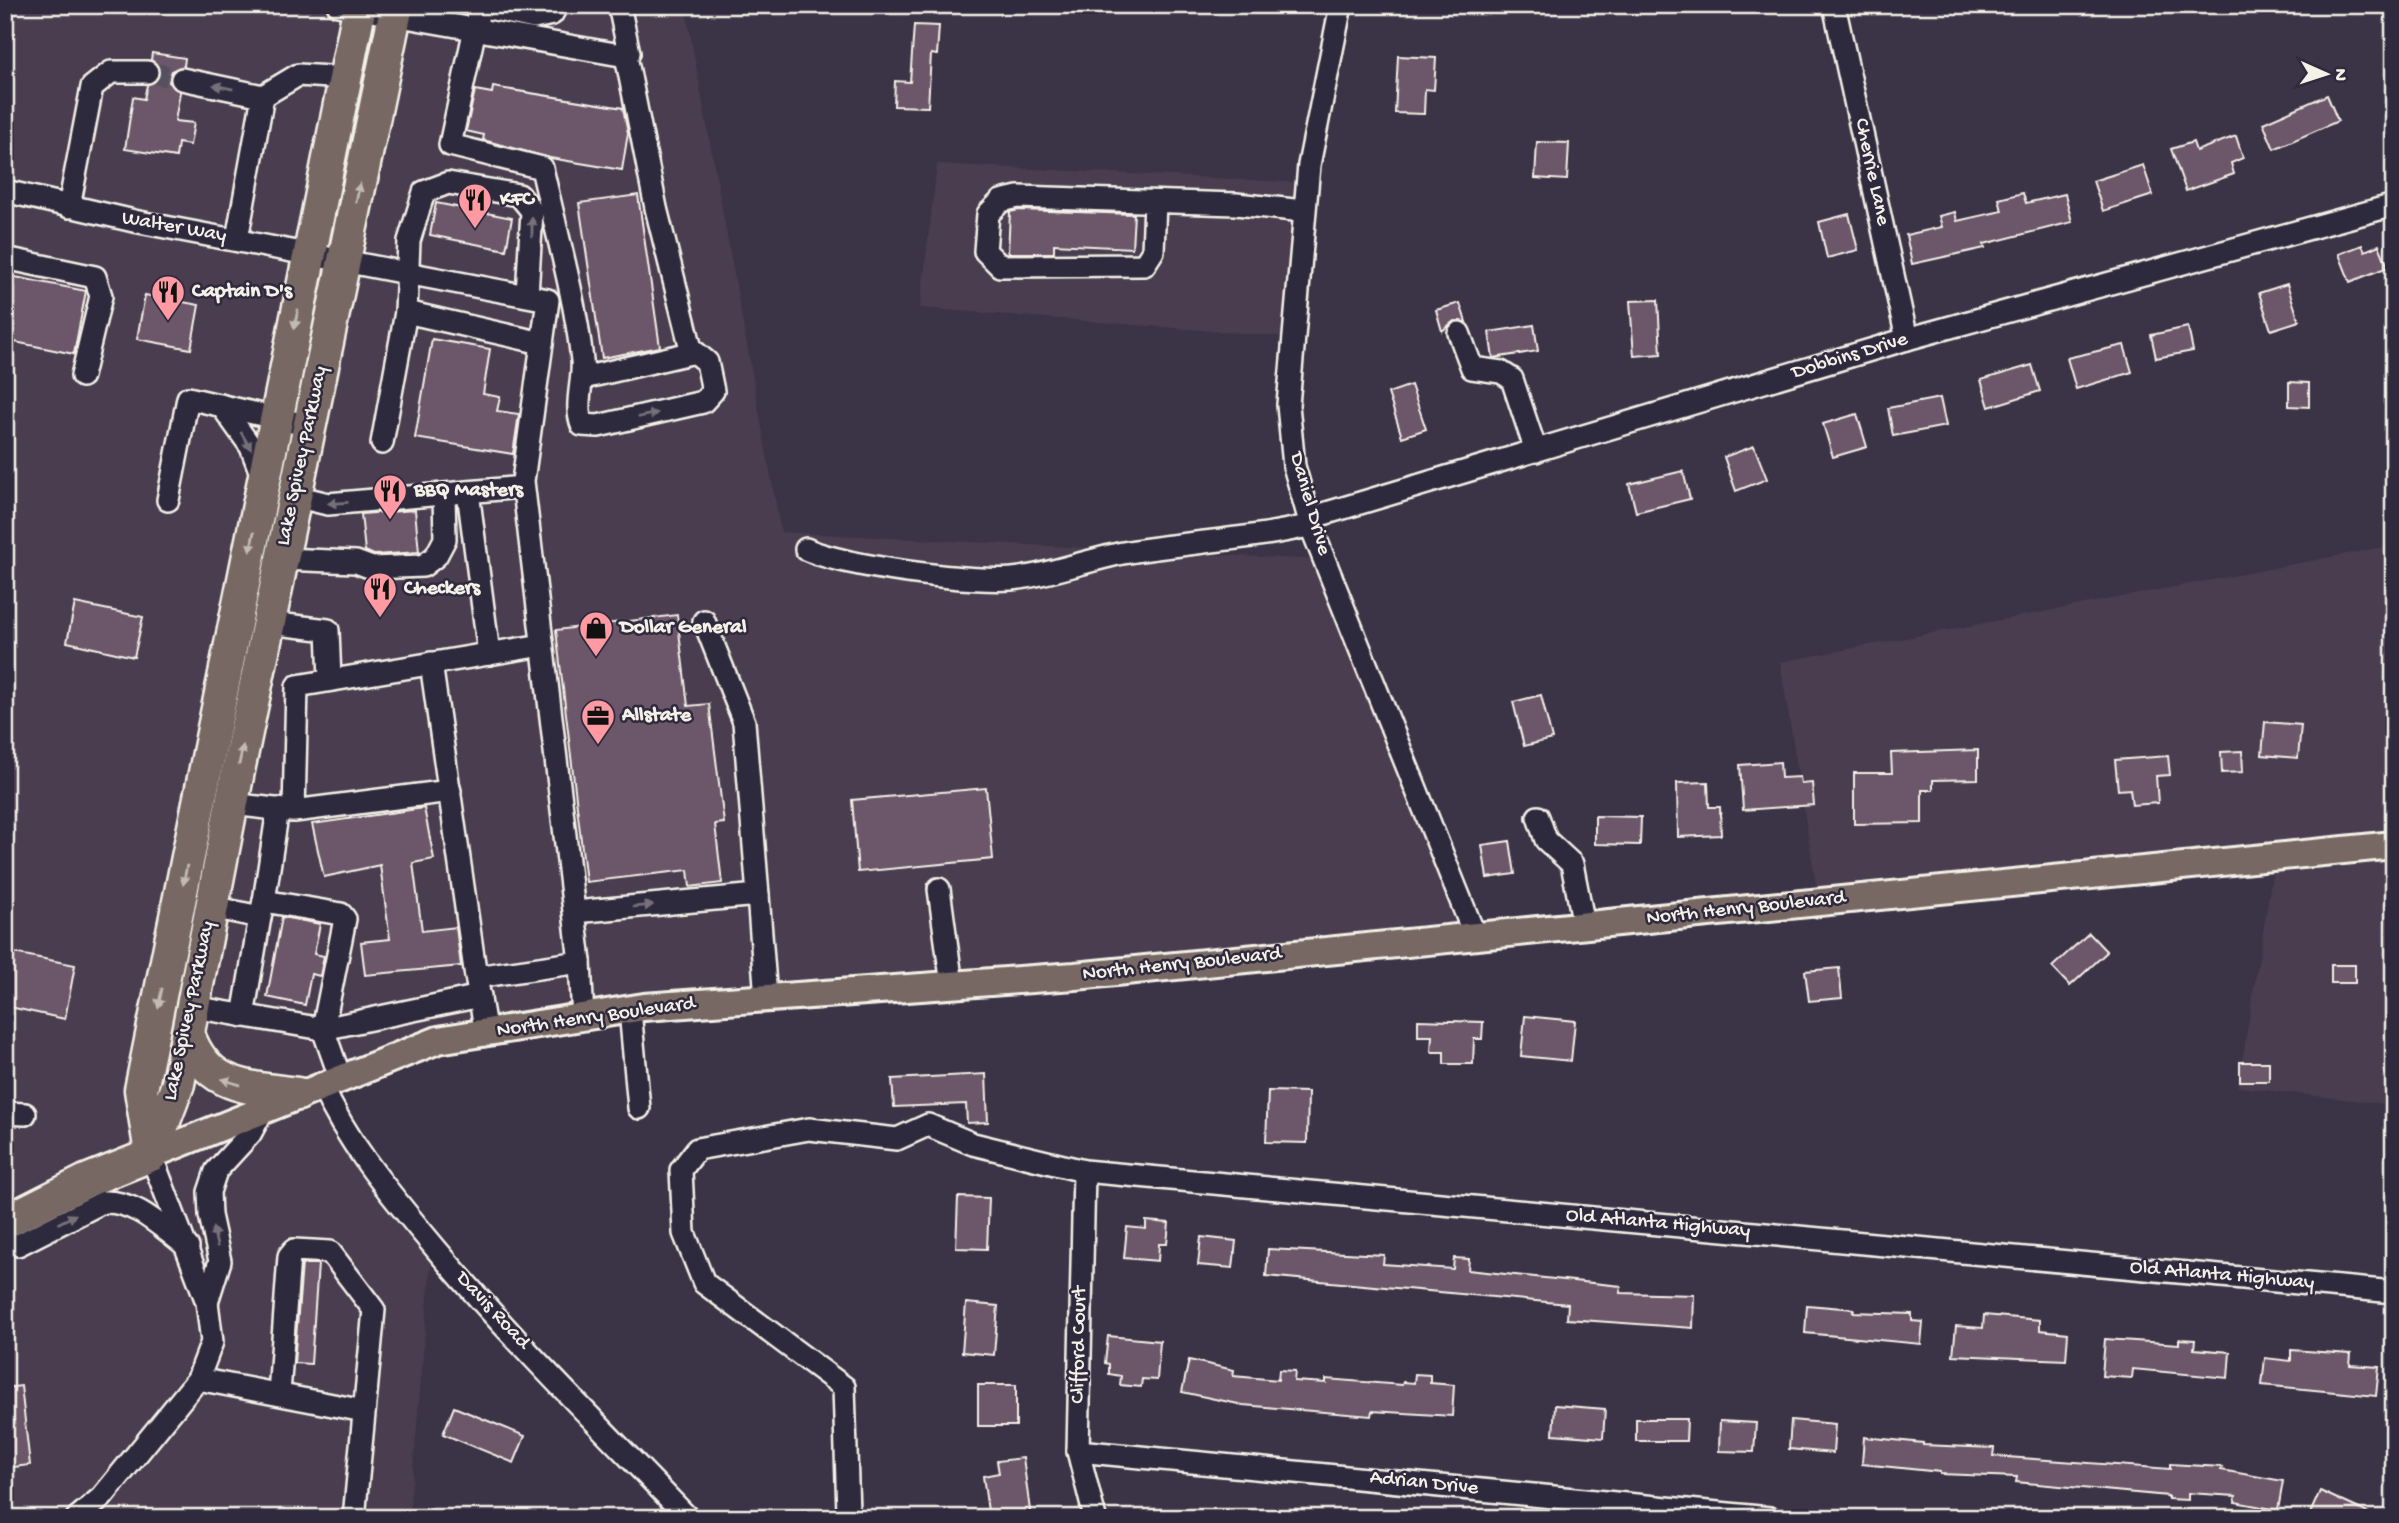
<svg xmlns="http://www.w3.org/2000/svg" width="2399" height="1523" font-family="'Gochi Hand',sans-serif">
	<rect width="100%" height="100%" fill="#3b3346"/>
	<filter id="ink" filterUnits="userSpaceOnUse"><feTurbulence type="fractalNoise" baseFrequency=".0143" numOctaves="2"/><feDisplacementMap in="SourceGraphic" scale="14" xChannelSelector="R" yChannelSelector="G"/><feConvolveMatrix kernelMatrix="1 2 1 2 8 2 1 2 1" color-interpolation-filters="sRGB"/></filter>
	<g filter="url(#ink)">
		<g fill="#4a3e50">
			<polygon points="5,5 685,5 781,532 1320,560 1474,950 491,1023 316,1084 431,1263 409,1518 5,1518"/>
			<polygon points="937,164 1308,183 1288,337 920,308"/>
			<polygon points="2394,545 2394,1105 2238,1087 2275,857 1820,910 1780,662"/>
		</g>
		<g fill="#6c5669" stroke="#f4f1e8" stroke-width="2">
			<polygon points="914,25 939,26 937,55 931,54 928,107 894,106 895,81 910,82"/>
			<polygon points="152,53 185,58 184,66 172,71 169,82 180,92 175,121 194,123 190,145 178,143 176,157 125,149 133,97 144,99 147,85 159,78 159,66 151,60"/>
			<polygon points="1398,56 1436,58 1434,90 1425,89 1424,114 1395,113"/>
			<polygon points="493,87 623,108 628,133 622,170 550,158 483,140 484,135 466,131 475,90 492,93"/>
			<polygon points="2327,95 2338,121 2274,149 2263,123"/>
			<polygon points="2236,136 2243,158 2231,163 2234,174 2186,191 2171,149 2193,142 2196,151"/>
			<polygon points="1537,142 1569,143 1567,180 1535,178"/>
			<polygon points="2143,165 2153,195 2103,211 2093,181"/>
			<polygon points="2023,193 2026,203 2065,194 2072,222 1984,244 1985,248 1912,264 1906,235 1942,227 1939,216 1955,212 1957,221 2002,211 1999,199"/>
			<polygon points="638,195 660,347 602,358 579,203"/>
			<polygon points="436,203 512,218 506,250 430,235"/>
			<polygon points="1019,210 1134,214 1132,248 1054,244 1054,253 1008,253 1010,212"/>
			<polygon points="1849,214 1858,250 1827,258 1819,222"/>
			<polygon points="2362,245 2365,251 2379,245 2388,267 2350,282 2339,254"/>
			<polygon points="5,275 86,291 74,354 5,340"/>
			<polygon points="2287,284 2299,321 2271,330 2259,293"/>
			<polygon points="145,295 199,305 191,349 137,339"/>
			<polygon points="1658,300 1661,354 1634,356 1630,301"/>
			<polygon points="1460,303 1466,322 1454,321 1442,331 1436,310"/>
			<polygon points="1534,325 1538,351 1493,358 1489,332"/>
			<polygon points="2188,327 2193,351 2156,358 2151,335"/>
			<polygon points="432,339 490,349 483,394 500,397 497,411 519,414 513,454 415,438"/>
			<polygon points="2124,345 2132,372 2076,389 2067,358"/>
			<polygon points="2032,365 2040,391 1989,407 1981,380"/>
			<polygon points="2289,382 2309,383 2309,407 2289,406"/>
			<polygon points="1411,385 1426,429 1402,437 1388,393"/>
			<polygon points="1940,398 1946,426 1893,436 1888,408"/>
			<polygon points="1857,414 1867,447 1833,457 1823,424"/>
			<polygon points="1754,446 1767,479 1736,491 1724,457"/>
			<polygon points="1683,471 1690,499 1636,512 1629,484"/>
			<polygon points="415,510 419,552 374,555 365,551 361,514"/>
			<polygon points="75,603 143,617 134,657 67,642"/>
			<polygon points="677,615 688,706 709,704 724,823 715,824 722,883 690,887 688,870 586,882 556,630"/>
			<polygon points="1541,695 1552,739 1524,746 1513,702"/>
			<polygon points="2265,722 2301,725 2298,758 2262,755"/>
			<polygon points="1978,750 1978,779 1933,780 1933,790 1922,790 1922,823 1854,824 1854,773 1892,773 1891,753"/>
			<polygon points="2242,751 2243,772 2222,773 2221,752"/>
			<polygon points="2168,756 2170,775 2156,776 2158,803 2132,805 2130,789 2118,790 2115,760"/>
			<polygon points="1780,762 1781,778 1800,777 1801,784 1812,783 1814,805 1743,810 1740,765"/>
			<polygon points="1708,782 1709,807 1720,807 1721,835 1678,837 1677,783"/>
			<polygon points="986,788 993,859 858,872 852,800"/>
			<polygon points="424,808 434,859 413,863 422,931 456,927 461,966 365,975 361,942 390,939 380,865 324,877 312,824"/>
			<polygon points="1595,816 1641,817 1640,845 1595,844"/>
			<polygon points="1510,841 1515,874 1487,878 1482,845"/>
			<polygon points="282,917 320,924 314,954 324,956 320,976 311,974 305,1005 267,997"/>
			<polygon points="2089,933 2107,952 2070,986 2052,967"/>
			<polygon points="14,953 75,965 65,1019 5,1006"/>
			<rect x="2331" y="965" width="24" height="18"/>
			<polygon points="1839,968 1842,998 1809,1001 1805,971"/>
			<polygon points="1525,1016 1575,1021 1571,1061 1521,1056"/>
			<polygon points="1418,1020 1483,1022 1482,1039 1474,1039 1473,1064 1444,1064 1444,1052 1431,1052 1432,1036 1418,1036"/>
			<rect x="2240" y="1062" width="29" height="19"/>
			<polygon points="986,1074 988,1122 967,1123 966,1104 894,1107 892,1079"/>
			<polygon points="1268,1091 1308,1092 1307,1143 1266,1142"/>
			<polygon points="958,1197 989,1198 987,1249 956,1248"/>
			<polygon points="1146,1221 1169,1223 1167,1244 1159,1244 1158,1261 1124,1258 1127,1227 1146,1229"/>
			<polygon points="1201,1237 1236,1241 1233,1268 1198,1265"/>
			<polygon points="1268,1249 1384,1255 1383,1264 1453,1269 1454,1258 1469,1259 1468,1270 1621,1286 1620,1293 1694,1295 1693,1328 1567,1319 1568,1304 1266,1276"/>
			<polygon points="302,1264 318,1264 311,1364 294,1363"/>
			<polygon points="966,1303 998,1306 994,1355 962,1352"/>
			<polygon points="1807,1305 1854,1309 1853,1312 1912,1314 1912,1321 1923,1322 1921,1344 1805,1333"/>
			<polygon points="1984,1315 2040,1320 2040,1330 2068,1333 2066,1360 1953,1355 1956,1326 1983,1328"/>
			<polygon points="1108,1336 1160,1341 1157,1380 1142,1379 1141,1387 1120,1385 1121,1376 1109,1374 1109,1364 1105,1363"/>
			<polygon points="2105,1339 2179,1344 2179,1339 2195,1340 2194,1349 2230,1352 2228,1378 2133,1369 2132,1378 2102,1376"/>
			<polygon points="2291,1350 2351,1354 2350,1365 2379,1367 2376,1396 2262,1385 2265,1358 2291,1361"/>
			<polygon points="1189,1360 1234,1370 1233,1376 1278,1380 1279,1370 1295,1371 1294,1381 1326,1383 1326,1379 1402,1385 1403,1382 1414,1383 1415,1374 1430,1375 1430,1383 1454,1385 1452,1416 1372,1411 1371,1416 1243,1405 1182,1392"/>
			<rect x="978" y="1385" width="38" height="41"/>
			<polygon points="21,1386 30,1465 5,1468 5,1388"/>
			<polygon points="1555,1405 1605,1409 1603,1438 1553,1434"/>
			<polygon points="454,1407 525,1436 514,1463 443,1434"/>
			<polygon points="1636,1419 1687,1419 1686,1441 1636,1441"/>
			<polygon points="1791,1420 1835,1424 1833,1453 1789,1449"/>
			<polygon points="1720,1421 1756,1423 1754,1452 1719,1451"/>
			<polygon points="1864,1437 1923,1443 1923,1445 1994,1448 1993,1456 2170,1469 2170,1464 2222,1467 2221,1470 2283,1481 2278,1510 2235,1502 2236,1496 2188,1493 2188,1500 2168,1499 2168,1496 2016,1482 2017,1477 1940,1474 1940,1472 1862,1464"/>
			<polygon points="1023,1458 1031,1518 989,1518 983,1476 999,1473 997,1461"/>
			<polygon points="2320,1491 2379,1518 2308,1518"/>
		</g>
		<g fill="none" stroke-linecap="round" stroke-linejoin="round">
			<polyline stroke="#57505e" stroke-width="21" stroke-dasharray="21 10" stroke-linecap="butt" points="147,72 182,79"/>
			<g stroke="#f4f1e8" stroke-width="26">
				<g id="minor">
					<polyline points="338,5 626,56 629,53 619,5"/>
					<path d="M480,5L450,145L542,168C556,231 575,296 582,360C584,381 574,405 582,425L598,426L703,402L713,391L707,362L695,352L583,378"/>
					<polyline points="1341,5 1309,165 1288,405 1294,466 1312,529 1475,936"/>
					<polyline points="1834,5 1907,339"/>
					<polyline points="480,6 534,18 552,14 557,5"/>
					<polyline points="626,56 656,208 692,353"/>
					<polyline points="182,79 263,96 298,75 346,78"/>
					<polyline points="5,191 134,221 548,300 523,481 580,962 476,977 431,663"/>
					<polyline points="1155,202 1153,251 1144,265 1000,266 985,251 988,214 1001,201 1018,197 1236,204 1304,211"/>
					<polyline points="69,207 92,87 111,72 147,72"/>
					<polyline points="237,239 263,96"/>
					<polyline points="5,258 95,277 101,296 82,376"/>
					<polyline points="527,295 532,211 519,195 448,183 424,192 409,241 406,312 542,343"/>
					<polyline points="1459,333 1472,368 1501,372 1512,379 1536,451"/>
					<polyline points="221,405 251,447 264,481"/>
					<polyline points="382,443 406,312"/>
					<polyline points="468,492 489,654"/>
					<polyline points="295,496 328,504 523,487"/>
					<polyline points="168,500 188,398 310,426"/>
					<polyline points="1310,518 1907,339 2394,205"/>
					<path d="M806,549C840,566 982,585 1020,578C1055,573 1088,560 1123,553C1186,542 1249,540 1312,525"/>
					<polyline points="282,559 356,562 372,568 423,566 436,556 445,539 444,495"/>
					<polyline points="704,621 744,722 758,895"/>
					<polyline points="269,623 328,630 330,680"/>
					<polyline points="450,791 294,811 297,686 542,645"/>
					<polyline points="232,804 292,811"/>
					<polyline points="1538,817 1546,840 1572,864 1584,925"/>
					<polyline points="939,889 952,985"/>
					<polyline points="264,901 278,809"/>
					<polyline points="212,907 260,917 264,901 341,914 345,919 323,1029 340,1077"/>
					<polyline points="575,912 758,895 766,998"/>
					<polyline points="580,962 583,1018"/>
					<polyline points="477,982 486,1033"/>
					<polyline points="193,1007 323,1029 480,996"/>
					<polyline points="630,1010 639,1108"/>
					<polyline points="243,1016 260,917"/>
					<path d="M321,1084C347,1142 386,1189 426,1237C508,1336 600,1426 688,1518"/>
					<polyline points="5,1113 25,1114"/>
					<polyline points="1084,1171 1078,1451 1095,1518"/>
					<path d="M5,1241L18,1245L103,1202C136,1200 162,1228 188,1247"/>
					<polyline points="207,1302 220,1261 210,1215 209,1192 216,1171 250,1134 264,1108"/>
					<polyline points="198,1379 364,1411"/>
					<polyline points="279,1394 289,1256 294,1250 330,1252 374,1310 354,1518"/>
					<polyline points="1078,1451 1770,1518"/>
					<polyline points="77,1518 102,1497 198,1379 212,1342 207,1302 151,1155"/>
					<polyline points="844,1518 848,1513 844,1387 704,1283 684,1233 681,1170 697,1149 809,1129 897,1139 928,1125 973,1144 1084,1171 2394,1292"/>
				</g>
			</g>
			<g stroke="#f4f1e8" stroke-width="32">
				<polyline id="major" points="151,1155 438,1040 644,1007 1075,976 2394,845"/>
			</g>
			<g stroke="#f4f1e8" stroke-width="37">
				<g id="highway">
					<path d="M188,1034C207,1089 248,1087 298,1094"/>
					<polyline points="151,1153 141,1090 360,5"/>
					<polyline points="151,1155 178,1084 238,771 397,5"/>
					<polyline points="5,1222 86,1181 151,1155"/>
				</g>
			</g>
			<use href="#minor" stroke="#2f2a3d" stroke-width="21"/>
			<use href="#major" stroke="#776864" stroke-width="26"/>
			<use href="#highway" stroke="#776864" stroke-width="32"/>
		</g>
		<defs><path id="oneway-solid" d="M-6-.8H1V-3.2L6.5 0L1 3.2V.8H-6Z" transform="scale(1.75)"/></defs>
		<g fill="#747079">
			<use href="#oneway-solid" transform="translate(223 87) rotate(-168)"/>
			<use href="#oneway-solid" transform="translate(532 227) rotate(-90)"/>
			<use href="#oneway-solid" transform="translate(648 415) rotate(-13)"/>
			<use href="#oneway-solid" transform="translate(246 441) rotate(60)"/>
			<use href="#oneway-solid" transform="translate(338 503) rotate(177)"/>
			<use href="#oneway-solid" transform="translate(643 906) rotate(-5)"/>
			<use href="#oneway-solid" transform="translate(67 1219) rotate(-27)"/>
			<use href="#oneway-solid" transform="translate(215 1237) rotate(-103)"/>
		</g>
		<g fill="#c2bab3">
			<use href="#oneway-solid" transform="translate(358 193) rotate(-78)"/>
			<use href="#oneway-solid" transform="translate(296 319) rotate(101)"/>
			<use href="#oneway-solid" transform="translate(252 542) rotate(101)"/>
			<use href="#oneway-solid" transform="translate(241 755) rotate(-78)"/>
			<use href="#oneway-solid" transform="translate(185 875) rotate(101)"/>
			<use href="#oneway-solid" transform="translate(160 998) rotate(102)"/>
			<use href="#oneway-solid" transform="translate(231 1082) rotate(-163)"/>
		</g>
	</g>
	<defs>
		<g id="restaurant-pin" transform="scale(1.75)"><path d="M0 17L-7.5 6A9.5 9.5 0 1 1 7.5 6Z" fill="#ff9aa2" stroke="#2f2a3d"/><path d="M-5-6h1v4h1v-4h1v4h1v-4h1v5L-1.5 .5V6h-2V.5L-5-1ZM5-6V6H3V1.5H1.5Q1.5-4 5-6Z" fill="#111"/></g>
		<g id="shop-pin" transform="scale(1.75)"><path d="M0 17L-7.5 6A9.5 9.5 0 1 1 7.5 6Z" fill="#ff9aa2" stroke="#2f2a3d"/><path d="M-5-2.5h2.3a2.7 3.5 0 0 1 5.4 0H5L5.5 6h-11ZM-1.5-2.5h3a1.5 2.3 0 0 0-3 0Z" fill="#111"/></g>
		<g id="office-pin" transform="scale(1.75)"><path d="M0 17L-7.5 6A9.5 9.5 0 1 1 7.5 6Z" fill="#ff9aa2" stroke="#2f2a3d"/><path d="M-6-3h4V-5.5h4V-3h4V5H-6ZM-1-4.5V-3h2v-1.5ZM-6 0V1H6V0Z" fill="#111"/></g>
	</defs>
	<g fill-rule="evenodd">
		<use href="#restaurant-pin" x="475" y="200"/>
		<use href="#restaurant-pin" x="168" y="292"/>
		<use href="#restaurant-pin" x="390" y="491"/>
		<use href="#restaurant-pin" x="380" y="589"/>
		<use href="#shop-pin" x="596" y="628"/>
		<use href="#office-pin" x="598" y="716"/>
	</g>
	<g text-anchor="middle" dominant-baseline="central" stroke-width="5" stroke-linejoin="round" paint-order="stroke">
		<g font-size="21" fill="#f4f1e8" stroke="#2f2a3d">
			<text transform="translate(1871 172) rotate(78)">Cherrie Lane</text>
			<text transform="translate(174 228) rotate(10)">Walter Way</text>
			<text transform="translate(1850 357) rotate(-17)">Dobbins Drive</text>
			<text transform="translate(303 456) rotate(-78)">Lake Spivey Parkway</text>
			<text transform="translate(1309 504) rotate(74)">Daniel Drive</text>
			<text transform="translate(1746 909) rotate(-6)">North Henry Boulevard</text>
			<text transform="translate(1182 965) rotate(-6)">North Henry Boulevard</text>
			<text transform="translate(190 1011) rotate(-78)">Lake Spivey Parkway</text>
			<text transform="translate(596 1018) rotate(-8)">North Henry Boulevard</text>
			<text transform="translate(1658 1224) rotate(5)">Old Atlanta Highway</text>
			<text transform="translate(2222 1276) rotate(5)">Old Atlanta Highway</text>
			<text transform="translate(492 1311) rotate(47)">Davis Road</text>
			<text transform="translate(1080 1345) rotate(-89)">Clifford Court</text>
			<text transform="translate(1424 1484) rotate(6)">Adrian Drive</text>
		</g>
		<g font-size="21" font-weight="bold" fill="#f4f1e8" stroke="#2f2a3d" text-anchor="start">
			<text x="500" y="200">KFC</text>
			<text x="192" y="292">Captain D's</text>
			<text x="414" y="491">BBQ Masters</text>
			<text x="404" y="589">Checkers</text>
			<text x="620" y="628">Dollar General</text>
			<text x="622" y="716">Allstate</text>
		</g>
	</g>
	<rect width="2399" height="1523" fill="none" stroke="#2f2a3d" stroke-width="28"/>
	<rect x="14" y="14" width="2371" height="1495" fill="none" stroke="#f4f1e8" stroke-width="2.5" filter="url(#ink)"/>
	<g transform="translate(2326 74) rotate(93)" stroke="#2f2a3d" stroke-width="5" paint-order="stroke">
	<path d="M0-5L12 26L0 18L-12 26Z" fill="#f4f1e8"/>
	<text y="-10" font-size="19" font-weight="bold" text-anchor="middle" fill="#f4f1e8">N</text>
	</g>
</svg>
